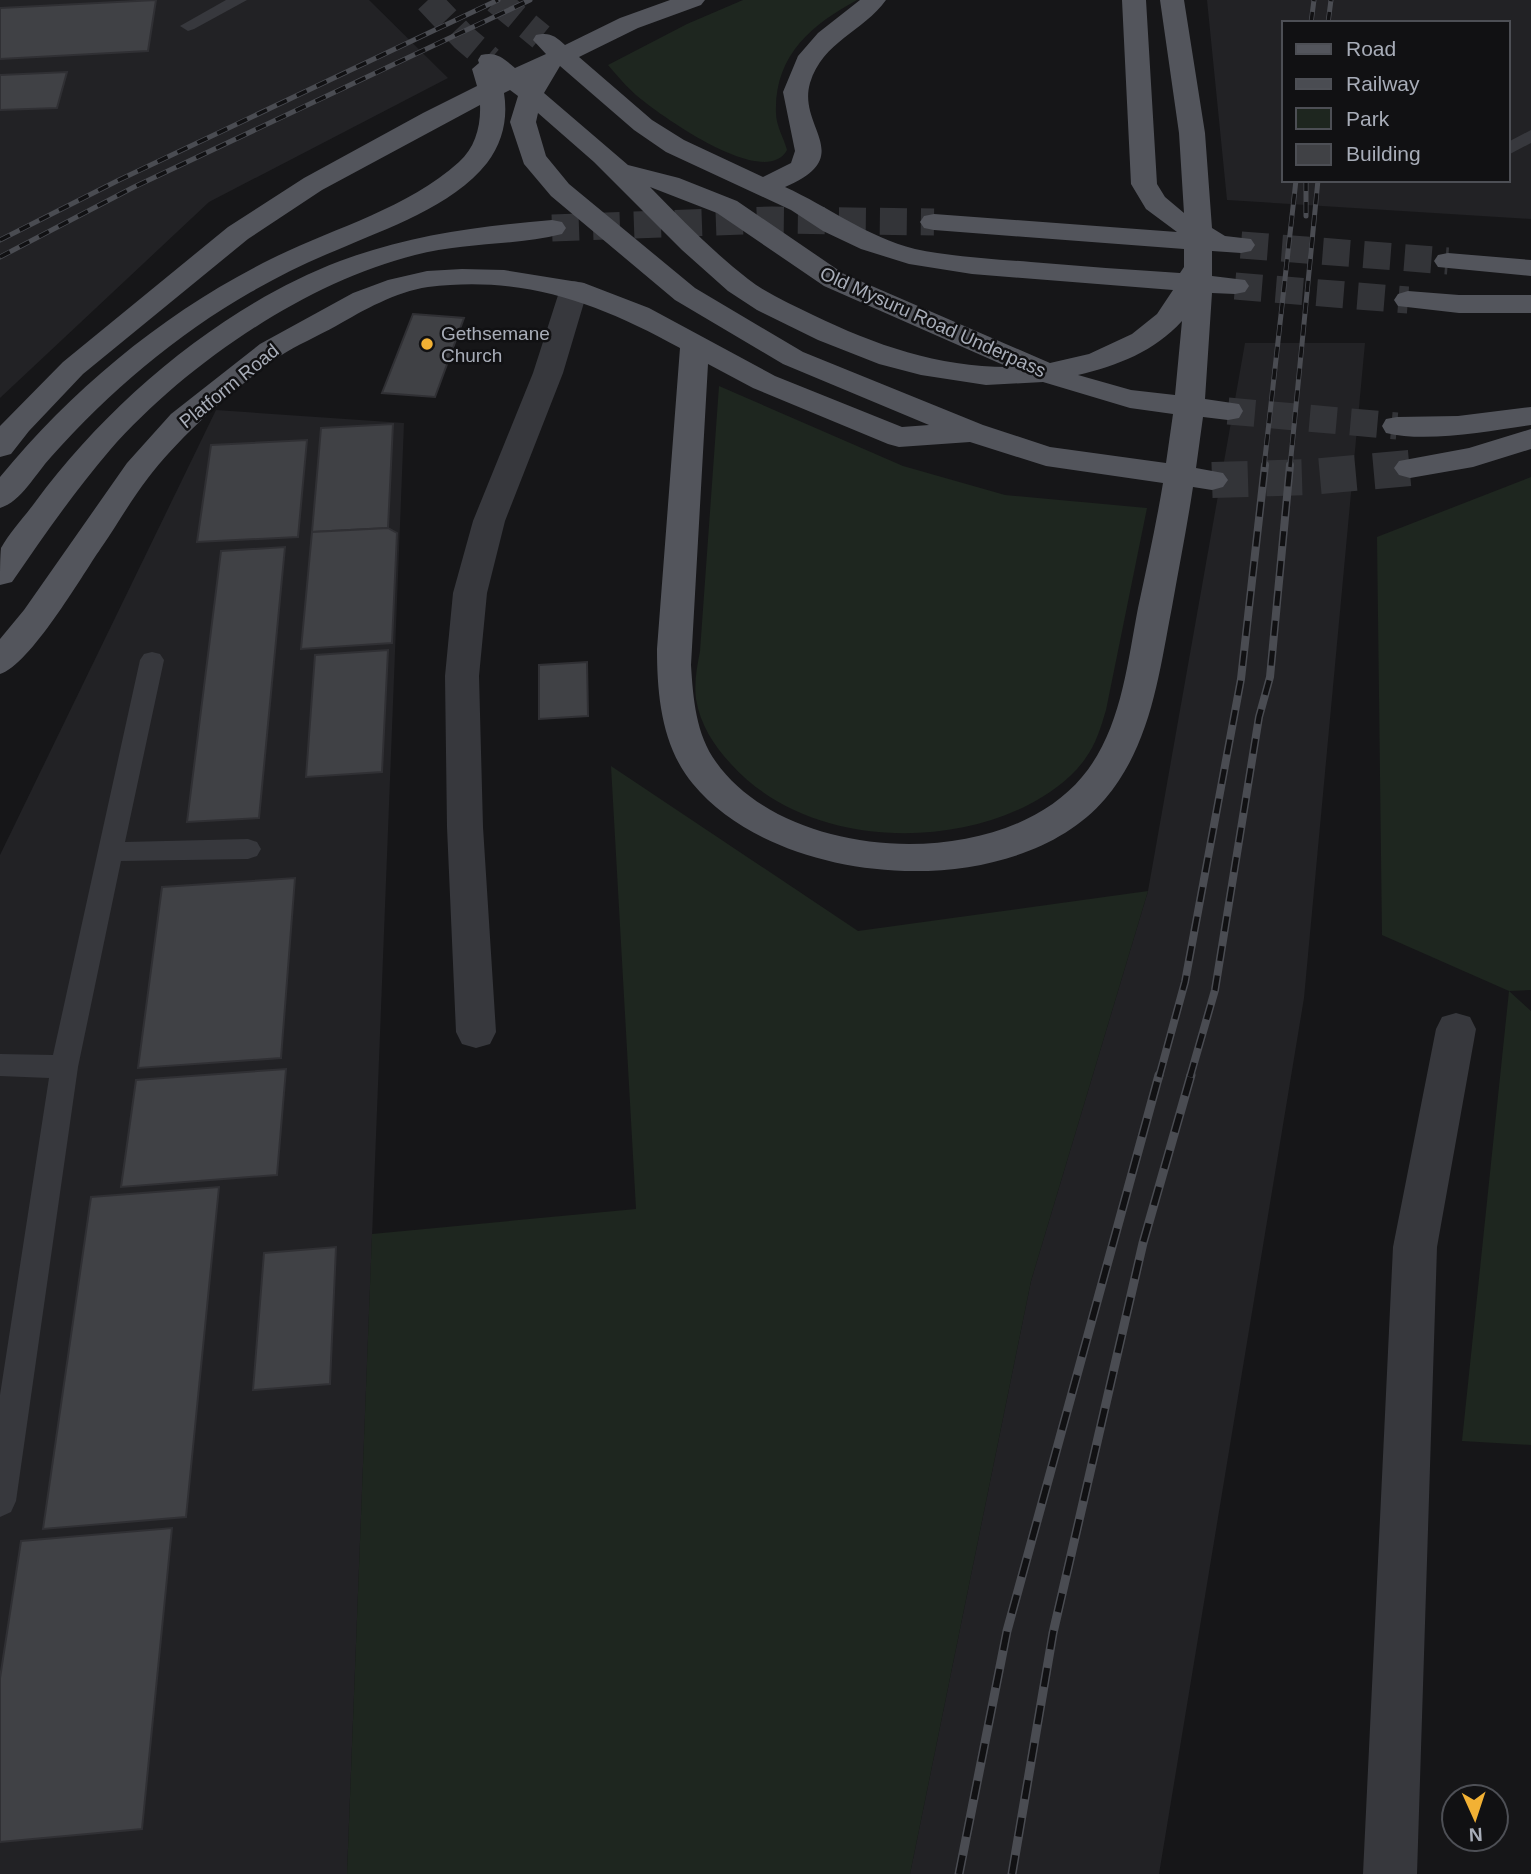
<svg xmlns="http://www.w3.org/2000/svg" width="1531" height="1874" font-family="Arial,sans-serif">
	<rect width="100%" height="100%" fill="#161618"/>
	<g fill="#222225" fill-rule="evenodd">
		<polygon points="0,0 369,0 448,78 209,202 0,398"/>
		<path d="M1207,0H1531V219L1227,200ZM1284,23H1508V180H1284Z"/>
		<polygon points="1245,343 1365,343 1304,998 1159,1874 910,1874 1031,1281 1148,891"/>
		<polygon points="216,410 404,423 347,1874 0,1874 0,855"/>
	</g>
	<g fill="#1e261f">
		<path d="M743,0H857C811,25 774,56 776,113C776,126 784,138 787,150C766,189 669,121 646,103C631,92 620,79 608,65L687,24Z"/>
		<path d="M719,386L903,466L1005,495L1147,508L1106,710C1101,727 1096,744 1085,759C1071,779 1049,794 1028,805C937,851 802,843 731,764C714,746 700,724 696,699C694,682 697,667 700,651Z"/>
		<polygon points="1531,477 1531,990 1509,991 1531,1011 1531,1445 1462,1441 1509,991 1382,935 1377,537"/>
		<polygon points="611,766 858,931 1148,891 1031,1281 910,1874 347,1874 372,1234 636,1209"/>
	</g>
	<g fill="#404145" stroke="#303034" stroke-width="2">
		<polygon points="156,0 148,51 0,59 0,8"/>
		<polygon points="67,72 57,108 0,110 0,75"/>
		<polygon points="413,314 464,318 435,397 382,393"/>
		<polygon points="393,424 388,528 312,532 321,428"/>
		<polygon points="307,440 298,537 197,542 211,445"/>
		<polygon points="388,528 397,533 392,643 301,649 312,532"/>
		<polygon points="285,547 259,818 187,822 221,551"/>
		<polygon points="388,650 382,772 306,777 315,655"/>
		<polygon points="587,662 588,716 539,719 539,665"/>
		<polygon points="295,878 281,1058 138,1068 162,887"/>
		<polygon points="286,1069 277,1175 121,1187 136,1080"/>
		<polygon points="219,1187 186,1517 43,1529 91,1197"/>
		<polygon points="336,1247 330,1384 253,1390 264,1253"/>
		<polygon points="172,1528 142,1829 0,1842 0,1678 21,1541"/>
	</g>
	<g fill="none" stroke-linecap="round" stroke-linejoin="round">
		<g stroke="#333438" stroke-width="27" stroke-dasharray="27 14" stroke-linecap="butt">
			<polyline points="428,0 464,38 490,60"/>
			<polyline points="496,0 541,37"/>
			<polyline points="552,228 772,220 934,222"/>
			<polyline points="1241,245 1448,261"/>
			<polyline points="1235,286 1408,300"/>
			<polyline points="1228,411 1397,426"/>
		</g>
		<polyline stroke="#333438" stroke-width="36" stroke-dasharray="36 18" stroke-linecap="butt" points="1212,480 1311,477 1410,468"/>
		<g fill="#37383d" fill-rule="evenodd">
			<polygon points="226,0 247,0 194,29 188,31 180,26"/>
			<polygon points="1531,130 1531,143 1508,155 1508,142"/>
			<polygon points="152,652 160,654 164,660 125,842 248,839 257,842 261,849 257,856 248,859 121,861 78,1067 16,1501 11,1512 0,1517 0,1395 49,1078 0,1076 0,1054 53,1055 140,660 144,654"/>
		</g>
		<g fill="#37383d" fill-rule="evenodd">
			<polygon points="574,281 584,283 588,289 563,373 505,521 487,593 479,676 483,827 496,1032 490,1044 476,1048 462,1044 456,1032 447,827 445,676 453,593 473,521 533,373 560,289 564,283"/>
			<polygon points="1456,1013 1470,1017 1476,1029 1437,1247 1417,1874 1363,1874 1393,1247 1436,1029 1442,1017"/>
		</g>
		<g fill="#53555c" fill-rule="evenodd">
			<path d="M670,0H705L701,5L638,28L579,57L652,120L684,140L763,177L791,163L795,151L783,92L798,56L818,33L860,0H886C863,32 823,41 810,83C797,128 858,156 785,187C829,207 867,237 915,249C953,257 993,259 1031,262C1081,266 1131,270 1180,273L1184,267V249L934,230L924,228L920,222L924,216L934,214L1177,232L1146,209L1131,184L1122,0H1146L1157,184L1165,197L1184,213L1179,133L1160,0H1184L1205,133L1212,228L1225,236L1251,239L1255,245L1251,251L1241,253L1212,251V276L1245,280L1249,286L1245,292L1235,294L1212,293L1205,399L1239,404L1243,411L1239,418L1228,420L1203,417L1196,468L1223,473L1228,480L1223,487L1212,490L1193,487C1187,527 1179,567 1172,607C1159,674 1151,745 1105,799C1014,905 779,889 693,784C662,747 657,696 657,649L680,348C598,303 524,275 428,287C395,292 364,310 336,326C318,336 297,345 280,356C236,386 180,436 148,478C131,500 117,525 101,548C81,577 30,665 0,674V639L24,610L127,463L171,414L260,344L353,293L388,280L427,271L462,269L504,270L584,283L649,308L775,376L902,427L929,425L783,364L675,300L551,196L524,164L510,122L518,96L510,90L504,93C508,118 503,142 487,163C452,207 387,228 337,250C307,262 279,276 251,292C176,335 109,392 51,457C36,473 21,502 0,508V477C74,387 166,311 271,259C333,228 405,210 459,162C475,148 481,126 480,105L322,190L248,239L83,374L29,431L11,454L0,457V426L63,362L228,227L304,178L423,113L477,86L472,69L479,63L478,60L481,55C497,51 504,59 515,68L546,54L533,40L536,35C550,32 555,36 565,45L620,18ZM560,66L634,130L666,152L791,210L823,231L861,249L909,264L972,274L1173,290L1157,314L1132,334L1089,354L1050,363L844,274L737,201L679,178L628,165L544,93ZM538,113L594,162L682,250L728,291L757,310L818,340L879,364L921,375L986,385L1043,382L1130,408L1173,414L1166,463L1050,447L983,425L803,352L695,288L569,184L546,156L536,122ZM650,187L717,213L824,286L1008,367C938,367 875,345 813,315C791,304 767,294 748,279C712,251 681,219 650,187ZM1182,321L1175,395L1131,390L1078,375C1117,366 1155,351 1182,321ZM708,364L753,388L888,444L899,447L970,442L1046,466L1163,483C1156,525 1147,566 1138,608C1127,665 1121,731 1082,777C1002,873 788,864 716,762C696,735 693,698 691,665Z"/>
			<path d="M552,220L562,222L566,228L562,234C514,246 463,242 415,255C304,283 185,365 110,450C74,492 43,537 12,582L0,585C0,575 0,557 1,548C10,532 25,516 36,501C110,401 222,306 340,261C409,235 479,226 552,220Z"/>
			<polygon points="1448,253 1531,260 1531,276 1438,267 1434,261 1438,255"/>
			<polygon points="1408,291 1459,295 1531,295 1531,313 1459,313 1398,306 1394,300 1398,294"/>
			<path d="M1531,407V425C1489,431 1427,443 1386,433L1382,426L1386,419L1397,417L1458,416Z"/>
			<polygon points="1531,429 1531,449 1473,467 1410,478 1399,475 1394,468 1399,461 1469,448"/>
		</g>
		<g stroke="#4a4c52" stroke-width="5">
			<g id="rail-far2">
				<polyline points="1311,23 1314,0"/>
				<polyline points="1328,23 1331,0"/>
				<polyline points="1306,180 1306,216"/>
				<polyline points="0,240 119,180 498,0"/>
				<polyline points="0,257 134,187 530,0"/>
				<polyline points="1264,467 1296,180"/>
				<polyline points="1290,467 1318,180"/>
			</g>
		</g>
		<g stroke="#4a4c52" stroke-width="8">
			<g id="rail-far1">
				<polyline points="1159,1077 1185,982 1241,679 1265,465"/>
				<polyline points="1190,1077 1215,990 1259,717 1270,677 1290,465"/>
			</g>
		</g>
		<g stroke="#4a4c52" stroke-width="9">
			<g id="rail">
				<polyline points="959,1874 1007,1631 1159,1075"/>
				<polyline points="1012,1874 1053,1633 1143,1243 1191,1075"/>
			</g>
		</g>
		<use href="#rail-far2" stroke="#111113" stroke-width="3.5" stroke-dasharray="11" stroke-linecap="butt"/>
		<use href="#rail-far1" stroke="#111113" stroke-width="5" stroke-dasharray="15" stroke-linecap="butt"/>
		<use href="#rail" stroke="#111113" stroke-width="6" stroke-dasharray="19" stroke-linecap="butt"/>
	</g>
	<circle fill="#f2b134" stroke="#111113" stroke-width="2.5" cx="427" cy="344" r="7"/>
	<g text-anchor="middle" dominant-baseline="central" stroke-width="5" stroke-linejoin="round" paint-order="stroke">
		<g font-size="19" fill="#a8adb8" stroke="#111113">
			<text transform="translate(933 322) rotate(24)">Old Mysuru Road Underpass</text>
			<text transform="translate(229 386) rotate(-39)">Platform Road</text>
		</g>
		<g font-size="19" fill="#a8adb8" stroke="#111113" text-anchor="start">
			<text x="441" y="333">Gethsemane<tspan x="441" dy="22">Church</tspan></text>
		</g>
	</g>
	<rect x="1282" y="21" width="228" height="161" fill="#111113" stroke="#4d4f55" stroke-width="2"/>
	<rect x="1296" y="44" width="35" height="10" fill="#53555c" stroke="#4d4f55" stroke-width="2"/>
	<text x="1346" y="56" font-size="21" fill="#a8adb8">Road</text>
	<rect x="1296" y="79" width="35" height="10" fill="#4a4c52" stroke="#4d4f55" stroke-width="2"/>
	<text x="1346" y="91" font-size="21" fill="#a8adb8">Railway</text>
	<rect x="1296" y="108" width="35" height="21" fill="#1e261f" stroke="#4d4f55" stroke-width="2"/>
	<text x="1346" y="126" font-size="21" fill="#a8adb8">Park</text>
	<rect x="1296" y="144" width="35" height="21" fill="#404145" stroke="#4d4f55" stroke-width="2"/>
	<text x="1346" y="161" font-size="21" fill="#a8adb8">Building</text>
	<g transform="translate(1475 1818) rotate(177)"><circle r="33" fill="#111113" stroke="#4d4f55" stroke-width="2"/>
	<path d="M0-5L12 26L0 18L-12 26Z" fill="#f2b134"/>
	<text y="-10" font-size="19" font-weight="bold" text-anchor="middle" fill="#a8adb8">N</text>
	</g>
</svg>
